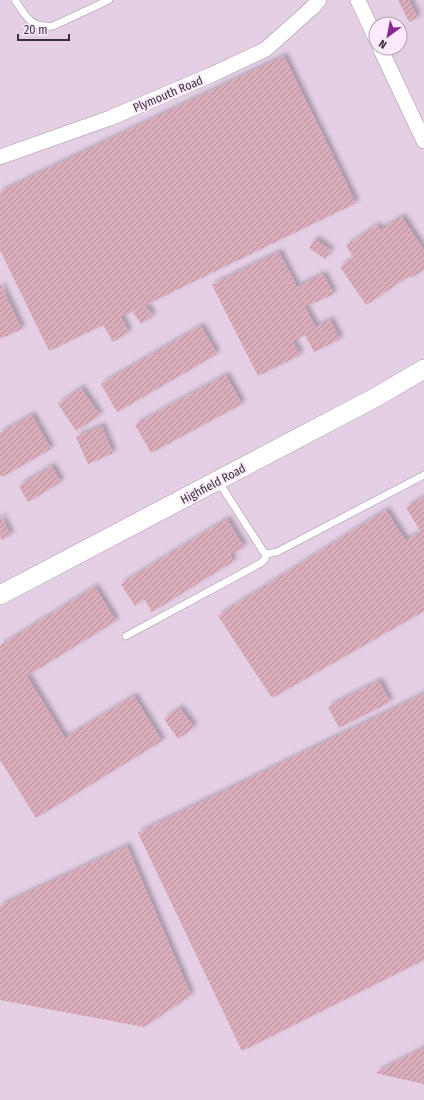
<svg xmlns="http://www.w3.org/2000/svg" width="424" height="1100" font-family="'Fira Sans Condensed',sans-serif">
	<defs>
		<pattern id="building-hatch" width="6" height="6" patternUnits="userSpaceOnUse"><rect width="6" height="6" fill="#dbacb9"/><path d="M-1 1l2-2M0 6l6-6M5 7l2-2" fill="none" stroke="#b38d97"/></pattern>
		<filter id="shadow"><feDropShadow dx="3.5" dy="-3.5" stdDeviation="2" flood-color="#0004"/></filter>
	</defs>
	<rect width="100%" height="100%" fill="#ede"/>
	<path fill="#e4cfe5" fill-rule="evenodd" d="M0,0H424V1100H0ZM376,24H400V48H376Z"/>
	<g fill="url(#building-hatch)" filter="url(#shadow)">
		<polygon points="398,0 409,0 418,18 409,22"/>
		<polygon points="284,56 356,203 121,317 129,332 113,342 103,325 49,351 0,250 0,192"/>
		<polygon points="402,217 424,250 424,270 411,278 409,276 366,305 340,267 354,258 346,246 377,225 380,230"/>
		<polygon points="315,239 331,250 325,259 309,248"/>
		<polygon points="279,252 297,287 323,274 334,294 305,307 316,327 330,320 340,339 314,352 305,335 293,341 300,355 258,376 212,285"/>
		<polygon points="0,283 22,329 0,339"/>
		<polygon points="146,306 153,316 141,324 133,312"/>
		<polygon points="201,326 217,354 117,412 101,384"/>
		<polygon points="226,375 242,404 151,453 135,425"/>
		<polygon points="81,388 100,415 76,431 58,404"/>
		<polygon points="32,415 51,449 2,477 0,474 0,433"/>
		<polygon points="102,426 113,453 88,464 76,437"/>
		<polygon points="52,466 61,482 28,502 19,486"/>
		<polygon points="424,497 424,611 272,698 218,616 386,510 406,541 421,532 406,508"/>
		<polygon points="0,514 11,535 2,540 0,537"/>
		<polygon points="227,519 244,547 230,555 234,561 152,612 144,599 135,606 121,584"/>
		<polygon points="95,587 116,621 27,676 65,738 134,696 162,741 36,818 0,760 0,646"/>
		<polygon points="379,681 390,702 339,728 328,707"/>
		<polygon points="424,694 424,960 242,1051 138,833"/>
		<polygon points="180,708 194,727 178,739 164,719"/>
		<polygon points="127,846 191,995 144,1027 0,1000 0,906"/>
		<polygon points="424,1048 424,1084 375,1073"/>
	</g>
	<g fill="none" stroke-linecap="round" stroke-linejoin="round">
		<g stroke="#a292a2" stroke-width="8">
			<g id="service">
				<path d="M15,0C26,17 31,28 53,26L109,0"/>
				<polyline points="218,481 263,551 266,554 277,552 424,475"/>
				<polyline points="126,636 261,563 265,559 266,554"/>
			</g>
		</g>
		<g stroke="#a292a2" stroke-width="16">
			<g id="minor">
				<polyline points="358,0 376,39"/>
				<polyline points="380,48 424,141"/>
				<polyline points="0,157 110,118 211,75 266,49 313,7 319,0"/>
			</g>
		</g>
		<g stroke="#a292a2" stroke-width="20">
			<polyline id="tertiary" points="0,595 378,396 424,369"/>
		</g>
		<use href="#service" stroke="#fff" stroke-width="7"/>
		<use href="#minor" stroke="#fff" stroke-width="15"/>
		<use href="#tertiary" stroke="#fff" stroke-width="19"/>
	</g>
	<g text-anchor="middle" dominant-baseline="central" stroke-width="4" stroke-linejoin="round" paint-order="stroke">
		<g font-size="12" fill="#393239" stroke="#fbeafc">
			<text transform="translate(168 94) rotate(-23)">Plymouth Road</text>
			<text transform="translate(213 484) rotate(-28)">Highfield Road</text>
		</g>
	</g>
	<g transform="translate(388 36) rotate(212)"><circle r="19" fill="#fbeafc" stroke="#ada0ae"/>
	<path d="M0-3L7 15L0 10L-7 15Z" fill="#882892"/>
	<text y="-6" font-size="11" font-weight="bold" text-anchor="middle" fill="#393239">N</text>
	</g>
	<path d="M18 34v6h51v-6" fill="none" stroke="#393239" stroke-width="2"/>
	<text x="24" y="34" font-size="12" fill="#393239" stroke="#fbeafc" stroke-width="3" paint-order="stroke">20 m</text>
</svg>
